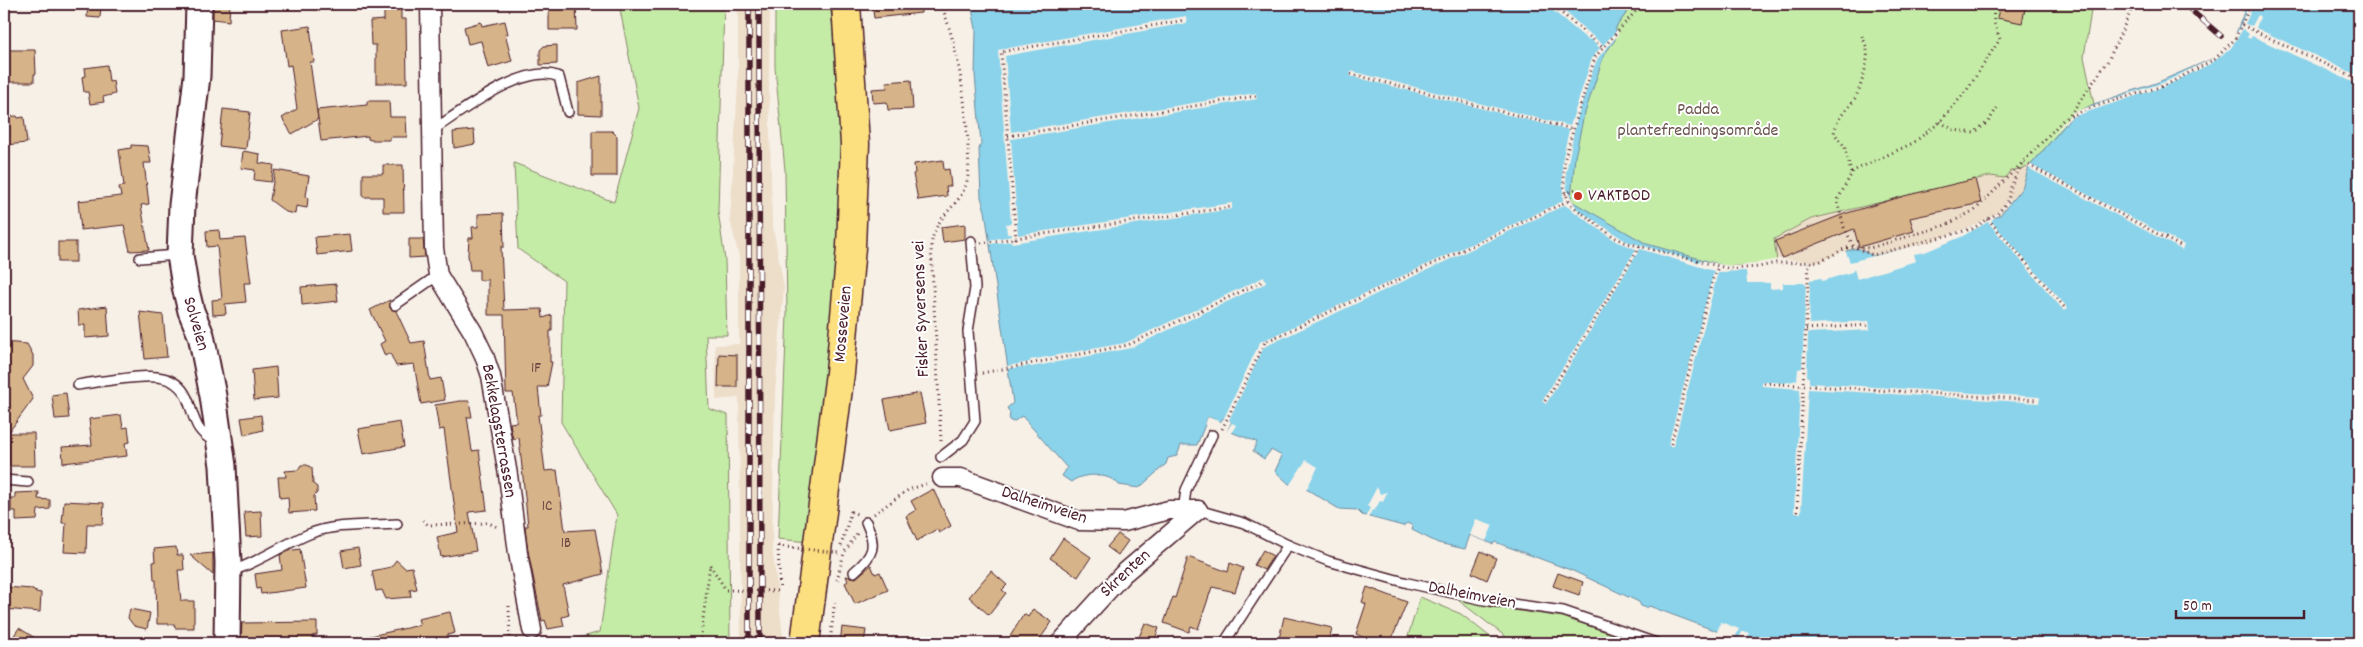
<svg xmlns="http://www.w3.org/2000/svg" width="2363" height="647" font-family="Dekko,sans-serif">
	<rect width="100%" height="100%" fill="#f7f0e7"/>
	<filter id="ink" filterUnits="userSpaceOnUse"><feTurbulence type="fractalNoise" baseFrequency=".02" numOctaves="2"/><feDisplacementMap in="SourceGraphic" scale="10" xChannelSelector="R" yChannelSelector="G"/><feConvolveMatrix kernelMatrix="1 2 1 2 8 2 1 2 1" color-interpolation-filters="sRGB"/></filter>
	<g filter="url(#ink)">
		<g fill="#eddeca">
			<polygon points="738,4 770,4 769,85 772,222 784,287 775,393 772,546 784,643 741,643 739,398 716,400 715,345 739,344 739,257 730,220 738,83"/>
			<polygon points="2029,167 2022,188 2000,215 1972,229 1925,244 1873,256 1820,265 1777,262 1774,240 1811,219"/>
		</g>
		<g fill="#c4eca7" stroke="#878669">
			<polygon points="619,4 724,4 718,211 725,260 727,335 706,335 709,409 728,415 730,643 561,643 600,632 617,515 561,422 564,281 518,249 514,163 614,202 639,108"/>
			<polygon points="775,4 830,4 843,109 843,234 809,542 778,539 787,314 785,170 775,67"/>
			<polygon points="1633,4 2092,4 2084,57 2094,104 2075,113 2029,167 2010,171 2005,178 1990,176 1811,219 1774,239 1777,262 1748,266 1725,266 1634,243 1578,208 1561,187 1574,115 1616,27"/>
			<polygon points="1420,597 1461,614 1498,643 1406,643"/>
			<polygon points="1454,597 1491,607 1563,617 1634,641 1633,643 1514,643"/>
		</g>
		<path fill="#8ad3ea" stroke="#708b9e" d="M971,4H1633L1616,27L1615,40L1604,55L1583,119L1575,157L1571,198L1573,202L1647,244L1729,267L1820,265L1843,252L1857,248L1873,256L1925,244L1972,229L2000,215L2022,188L2029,167L2075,113L2094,104L2156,83L2216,57L2234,39L2247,4H2359V643H1739L1716,631L1649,606L1647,608L1641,606L1639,602L1573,571L1495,542L1493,544L1470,535L1465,549L1438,543L1412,530L1413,526L1407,523L1403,526L1362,515L1357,510L1339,509L1308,490L1289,484L1275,471L1282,456L1271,450L1264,459L1253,451L1257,442L1231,432L1226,433L1231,422L1223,418L1221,422L1208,417L1197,445H1181L1177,456L1168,458L1166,464L1139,488L1119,485C1110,473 1083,472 1071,482L1062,476L1067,468L1022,416L1013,422L1009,420L1010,413L1007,408L1013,403L985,211L981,197L979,149L981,144L975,75L976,29Z"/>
		<g fill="#f7f0e7">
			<polygon points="1545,4 1556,4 1603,45 1618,29 1618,35 1598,58 1594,67 1576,122 1566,173 1567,190 1577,209 1626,241 1699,262 1700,260 1725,265 1740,266 1779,259 1820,262 1845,250 1850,262 1921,244 1971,227 1998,213 2010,198 2009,204 1991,221 2068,308 2064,311 1988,222 1961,237 1925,252 1914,254 1916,261 1857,279 1854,269 1852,272 1822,281 1821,278 1810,280 1809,324 1869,321 1870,330 1808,333 1807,377 1809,377 1809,383 2040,397 2039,403 1808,389 1801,513 1794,513 1800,389 1762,386 1762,381 1784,383 1797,380 1798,369 1802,368 1806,283 1783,283 1783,288 1770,289 1770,283 1747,283 1746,271 1718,272 1673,447 1668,445 1714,271 1640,249 1546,404 1542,401 1636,249 1617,242 1565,205 1264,347 1229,420 1231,422 1226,432 1232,423 1236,425 1230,435 1223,433 1227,423 1224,422 1220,424 1210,420 1208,425 1205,424 1208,417 1221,422 1224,418 1260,342 1563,201 1562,161 1569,130 1350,76 1351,71 1570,126 1592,58 1600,48 1590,39 1588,40"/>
			<polygon points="2249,4 2254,4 2245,24 2252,26 2258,15 2260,17 2256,28 2359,76 2359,85 2252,36 2250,39 2247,37 2249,34 2243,29 2231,48 2212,63 2166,86 2072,117 2050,138 2073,112 2165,82 2213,58 2238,31"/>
			<polygon points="1186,16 1187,23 1005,56 1011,132 1256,93 1257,99 1011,139 1018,235 1232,203 1232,209 1012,243 1011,241 990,244 989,240 1012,236 1012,234 1007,234 1006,224 1011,223 998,50"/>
			<polygon points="2029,164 2184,245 2182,250 2030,169 2027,167"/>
			<polygon points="1264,277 1266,283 1131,348 1031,367 1030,366 1007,369 1007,366 1030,362 1030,360 1125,343"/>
			<polygon points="1306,460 1318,467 1305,492 1289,486"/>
			<polygon points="1377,487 1380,494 1387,492 1383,502 1380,501 1374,511 1372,510 1368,518 1365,518 1370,508 1367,506"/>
			<polygon points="1476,519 1493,525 1486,541 1470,535"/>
			<polygon points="1721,622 1739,629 1735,638 1738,639 1743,631 1749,633 1747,643 1733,643 1716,634"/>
		</g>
		<g fill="#d6b388" stroke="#4a1f2b">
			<polygon points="88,4 101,4 100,18 87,17"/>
			<polygon points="213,4 230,4 229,21 213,19"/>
			<polygon points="384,4 401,4 401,19 406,19 407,83 376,83 376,45 371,45 370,21 384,20"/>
			<polygon points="549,4 576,4 577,30 549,30"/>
			<polygon points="872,4 921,4 921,13 874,18"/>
			<polygon points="2000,4 2026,4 2022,23 1997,18"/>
			<polygon points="505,21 508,34 505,34 512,61 488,68 481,41 468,44 464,27 481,22 482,26"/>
			<polygon points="310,26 314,62 310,62 318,119 292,134 282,118 297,109 291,65 287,66 282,30"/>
			<polygon points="557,45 557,64 540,65 540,50 544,46"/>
			<polygon points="8,50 35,50 36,74 34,74 34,82 7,82"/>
			<polygon points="107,65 109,82 113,81 115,94 103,97 104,102 90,104 88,92 84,92 82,77 86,76 85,68"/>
			<polygon points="601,76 601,115 578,114 578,83"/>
			<polygon points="911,80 913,109 888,110 887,102 873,103 872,89 887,88 886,82"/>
			<polygon points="367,101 389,101 390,117 406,117 407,137 390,137 390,140 371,140 368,139 368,136 321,141 317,110 367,105"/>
			<polygon points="223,109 250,112 246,149 219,146"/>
			<polygon points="17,116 18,118 24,117 27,143 4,145 4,117"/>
			<polygon points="474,130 475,144 454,148 453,132"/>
			<polygon points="592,131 612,131 617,136 617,176 592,176"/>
			<polygon points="131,145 148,146 151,163 144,163 149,204 141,205 149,250 130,251 124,225 81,230 78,201 121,196 119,187 124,186 119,150 131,148"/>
			<polygon points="243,151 260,154 259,163 274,165 271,182 254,180 255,170 241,168"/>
			<polygon points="943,160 944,170 949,169 951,186 946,186 947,196 918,200 913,174 915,173 914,164"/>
			<polygon points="383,165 403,165 404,212 383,212 383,197 363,197 363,174 383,174"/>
			<polygon points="275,170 309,176 306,196 308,198 307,208 296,206 295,214 286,212 270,200"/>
			<polygon points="1975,179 1981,203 1910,218 1914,231 1859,247 1854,229 1782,258 1775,241 1844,214 1904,196"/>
			<polygon points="503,213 504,247 501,247 504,310 542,309 543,318 552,315 552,331 550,331 550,362 552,362 547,387 538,387 541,415 538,415 545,471 557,470 565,531 595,529 603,574 563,585 569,615 562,617 564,626 548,629 545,620 542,621 528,551 525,526 528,526 519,438 513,439 511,430 510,423 517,422 513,393 506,393 504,315 488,315 488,280 479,280 479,270 470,270 468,255 469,238 473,238 472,227 478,227 478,214"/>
			<polygon points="965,224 965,239 943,242 941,227"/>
			<polygon points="219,230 220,240 245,238 251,283 244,283 246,302 225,304 226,314 213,315 212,300 222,299 217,246 207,247 206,231"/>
			<polygon points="350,234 352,251 317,255 315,237"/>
			<polygon points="409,239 423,239 425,257 409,258"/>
			<rect x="58" y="242" width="18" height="20"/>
			<polygon points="336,284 338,301 302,305 301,287"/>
			<polygon points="390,300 390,308 396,311 411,343 424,341 430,380 441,378 445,400 421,404 414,364 396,366 390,353 385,356 380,344 385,341 370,310"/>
			<polygon points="107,306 109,336 85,338 85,325 79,326 78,310"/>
			<polygon points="140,312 163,315 167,357 145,359"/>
			<polygon points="4,342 27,344 33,355 33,366 23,379 33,399 9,432 9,414 4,414"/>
			<polygon points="719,354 737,355 737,387 718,387"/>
			<polygon points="276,367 278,398 254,400 252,370"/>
			<polygon points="66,393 69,418 55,419 52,395"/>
			<polygon points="920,393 926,423 890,430 884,400"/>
			<polygon points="460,401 469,401 472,417 467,417 468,423 472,451 479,450 487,510 469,512 476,551 441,557 437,537 458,532 444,429 439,430 435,405"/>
			<polygon points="121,415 123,428 128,427 130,442 125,443 127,456 63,463 62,447 92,445 89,419"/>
			<polygon points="261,415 263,430 244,435 241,418"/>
			<polygon points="400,422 404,447 363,454 358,429"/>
			<polygon points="9,433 34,433 35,466 9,466"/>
			<polygon points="301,465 307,465 312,468 313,484 317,487 317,493 314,496 315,511 289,513 288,497 280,498 278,477 286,477 285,471 298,470"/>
			<polygon points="933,489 951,526 939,533 937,529 917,541 906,516 916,510 911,501"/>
			<polygon points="39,492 38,499 50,500 50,509 38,510 37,520 16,521 16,511 11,511 11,498 15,498 15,493"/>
			<polygon points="64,501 104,503 103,524 87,524 86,553 64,552 66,523 62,523"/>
			<polygon points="261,511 262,536 246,537 244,512"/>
			<polygon points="1118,534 1128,541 1118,555 1107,547"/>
			<polygon points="1063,538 1091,557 1078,577 1050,558"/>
			<polygon points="176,547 177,555 183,555 184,570 178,570 181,601 194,601 194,628 175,628 174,624 157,624 156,580 154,580 153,562 155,562 154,549"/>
			<polygon points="358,548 361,565 344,568 341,551"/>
			<polygon points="300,549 306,588 261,594 260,588 257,589 255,574 282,570 280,555 288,551"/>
			<polygon points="1263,550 1273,556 1264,570 1254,565"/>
			<polygon points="1481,551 1496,558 1487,580 1472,573"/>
			<polygon points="213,553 213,575 190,555"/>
			<polygon points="1188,557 1228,572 1230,563 1243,568 1235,592 1212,587 1198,629 1191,626 1189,632 1164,623 1173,597 1175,598"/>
			<polygon points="396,560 405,568 412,567 417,589 410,590 411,597 386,599 382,590 376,591 372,571 391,567"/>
			<polygon points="871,565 875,574 880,572 888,590 855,604 845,583 848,581 846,576 856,578"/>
			<polygon points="991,571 1007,585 1002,590 1006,593 989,615 969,597"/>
			<polygon points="1558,573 1583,582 1579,595 1553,586"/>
			<polygon points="4,587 33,589 36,592 41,593 40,612 4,609"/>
			<polygon points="1367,587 1407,602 1391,641 1385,638 1383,643 1366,643 1367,639 1356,634 1366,604 1362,602"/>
			<polygon points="130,609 150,613 147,629 134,626 128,618"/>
			<polygon points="1033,609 1052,622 1037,643 1006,643 1024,614 1028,617"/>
			<polygon points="450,612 455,633 447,635 449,643 428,643 427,639 408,643 366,643 366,637 420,625 418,619"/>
			<polygon points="1284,617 1332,628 1329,643 1278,643"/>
			<polygon points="317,622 317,635 312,636 312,643 288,643 288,640 241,641 242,623"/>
			<polygon points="1145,623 1159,628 1154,642 1139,637"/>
			<polygon points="842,627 866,630 864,643 840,643"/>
			<polygon points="19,628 43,643 9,643"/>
		</g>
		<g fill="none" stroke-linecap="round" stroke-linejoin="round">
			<g stroke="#4a1f2b" stroke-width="12">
				<g id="lane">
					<path d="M433,130C459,113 526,61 559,77L568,112"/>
					<polyline points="140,258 177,255"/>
					<polyline points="395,305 438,275"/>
					<path d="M78,385C92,382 106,381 120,379C148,376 178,370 189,403C196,424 196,431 216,443"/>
					<polyline points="941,457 963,440 975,421 968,331 975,288 971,241"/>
					<polyline points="4,480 28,482"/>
					<polyline points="1198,510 1244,523 1288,545 1328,561 1408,583 1484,600 1563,611 1656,643"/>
					<polyline points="1183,511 1186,490 1212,435"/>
					<path d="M229,572C258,563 282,545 309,534C335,523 369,526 397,524"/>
					<path d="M854,572C874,555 877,546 866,522"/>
					<polyline points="1224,643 1288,545"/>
				</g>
			</g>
			<g stroke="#4a1f2b" stroke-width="21">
				<g id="street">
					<polyline points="430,4 434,248 438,275 473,332 484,355 491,376 508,475 518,553 532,630"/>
					<polyline points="942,478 961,478 1079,521 1124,522 1169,510 1198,510"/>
					<polyline points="1060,643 1123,574 1198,510"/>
				</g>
			</g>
			<g stroke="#4a1f2b" stroke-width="29">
				<polyline id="secondary" points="199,4 197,76 182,205 180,255 185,286 191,311 201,335 213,396 223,466 228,562 227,643"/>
			</g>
			<g stroke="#4a1f2b" stroke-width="31">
				<polyline id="highway" points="805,643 840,373 851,247 855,144 846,4"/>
			</g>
			<g stroke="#4a1f2b" stroke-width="3" stroke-dasharray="1 4" stroke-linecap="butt">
				<polyline points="1551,4 1603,48"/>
				<polyline points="1642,4 1595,57 1564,161 1564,190 1570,204 1614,237 1627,243 1730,269 1759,267 1776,263 1819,262 1846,248 1854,247 1873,255 1972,229 1998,213 2008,201 2011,186 2023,162 2064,119 2096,106 2166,85 2215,59 2235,39 2251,4"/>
				<polyline points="1993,4 1994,23 2000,39 1967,90 1940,122 1913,143 1853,171 1837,201 1844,227 1854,247 1870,248 1946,225 1975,210 2023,162 2182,247"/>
				<polyline points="2242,25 2359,80"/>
				<polyline points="1351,74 1572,129"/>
				<polyline points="2070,115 2108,61 2134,4"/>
				<polyline points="1940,122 1954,130 1974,133 1988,122 1997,108"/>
				<polyline points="1008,136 1256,96"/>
				<path d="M1851,173L1845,147L1834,133C1839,113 1844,115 1854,100C1860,91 1869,61 1867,51C1867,46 1864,41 1862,36"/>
				<polyline points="1565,194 1576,189"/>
				<polyline points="1988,219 2066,309"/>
				<polyline points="1016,239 1001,52 1185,20"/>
				<polyline points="981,243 1231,207"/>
				<polyline points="1806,329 1868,325"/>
				<polyline points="982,373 1128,345 1263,281"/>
				<polyline points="1764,383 2038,400"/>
				<polyline points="1545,401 1640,246"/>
				<polyline points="1222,429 1265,342 1568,201"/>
				<path d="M941,441L931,247C935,212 960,209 967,181C970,169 968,156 968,143C965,96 958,48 941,4"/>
				<polyline points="1671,444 1712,281 1718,267"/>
				<polyline points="1797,512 1809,262"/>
				<polyline points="874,514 908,490 926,484"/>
				<polyline points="423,520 428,525 489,523 497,527"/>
				<polyline points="778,546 780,591"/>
				<polyline points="841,546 851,512 857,514"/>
				<polyline points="710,565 726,590"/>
				<polyline points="837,580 844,553 858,532"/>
				<polyline points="509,606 510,643"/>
				<polyline points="513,643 518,636"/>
				<polyline points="700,643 710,564"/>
				<polyline points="830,643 835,599"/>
			</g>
			<use href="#lane" stroke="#fff" stroke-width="9"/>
			<use href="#street" stroke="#fff" stroke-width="18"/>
			<use href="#secondary" stroke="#fff" stroke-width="25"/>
			<use href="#highway" stroke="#fce080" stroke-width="28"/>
			<g stroke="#4a1f2b" stroke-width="5.5">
				<g id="rail">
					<polyline points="749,4 749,643"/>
					<polyline points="759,4 760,643"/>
					<polyline points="2184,4 2221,36"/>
				</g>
			</g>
			<use href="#rail" stroke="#fff" stroke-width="4" stroke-dasharray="11" stroke-linecap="butt"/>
			<g stroke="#4a1f2b" stroke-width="3" stroke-dasharray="1 4" stroke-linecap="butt">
				<polyline points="778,546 839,553"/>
				<polyline points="726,590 780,591"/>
			</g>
		</g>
	</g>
	<circle fill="#c8321e" stroke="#fff" stroke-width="2" cx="1578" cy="196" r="5"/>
	<g text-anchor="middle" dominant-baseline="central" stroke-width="4" stroke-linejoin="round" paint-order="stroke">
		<g font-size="15" fill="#6d4442">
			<text x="536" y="369">1F</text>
			<text x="547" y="507">1C</text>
			<text x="566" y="544">1B</text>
		</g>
		<g font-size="18" fill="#68524a" stroke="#fff">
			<text x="1698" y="110">Padda<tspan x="1698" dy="21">plantefredningsområde</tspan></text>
		</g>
		<g font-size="18" fill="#4a1f2b" stroke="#fff" text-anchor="start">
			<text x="1588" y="196">VAKTBOD</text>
		</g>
		<g font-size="18" fill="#4a1f2b" stroke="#fff">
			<text transform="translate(922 309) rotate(-92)">Fisker Syversens vei</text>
			<text transform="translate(195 324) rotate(74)">Solveien</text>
			<text transform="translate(844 324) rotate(-85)">Mosseveien</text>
			<text transform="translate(498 431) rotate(80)">Bekkelagsterrassen</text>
			<text transform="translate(1044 506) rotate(18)">Dalheimveien</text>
			<text transform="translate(1126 574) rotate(-43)">Skrenten</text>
			<text transform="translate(1472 596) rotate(11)">Dalheimveien</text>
		</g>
	</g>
	<rect width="2363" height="647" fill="none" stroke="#fff" stroke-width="20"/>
	<rect x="10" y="10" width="2343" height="627" fill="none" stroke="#4a1f2b" stroke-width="2" filter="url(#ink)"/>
	<path d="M2176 610v8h128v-8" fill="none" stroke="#4a1f2b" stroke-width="2.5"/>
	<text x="2183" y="610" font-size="15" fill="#4a1f2b" stroke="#ffffff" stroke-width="4" paint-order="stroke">50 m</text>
</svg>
